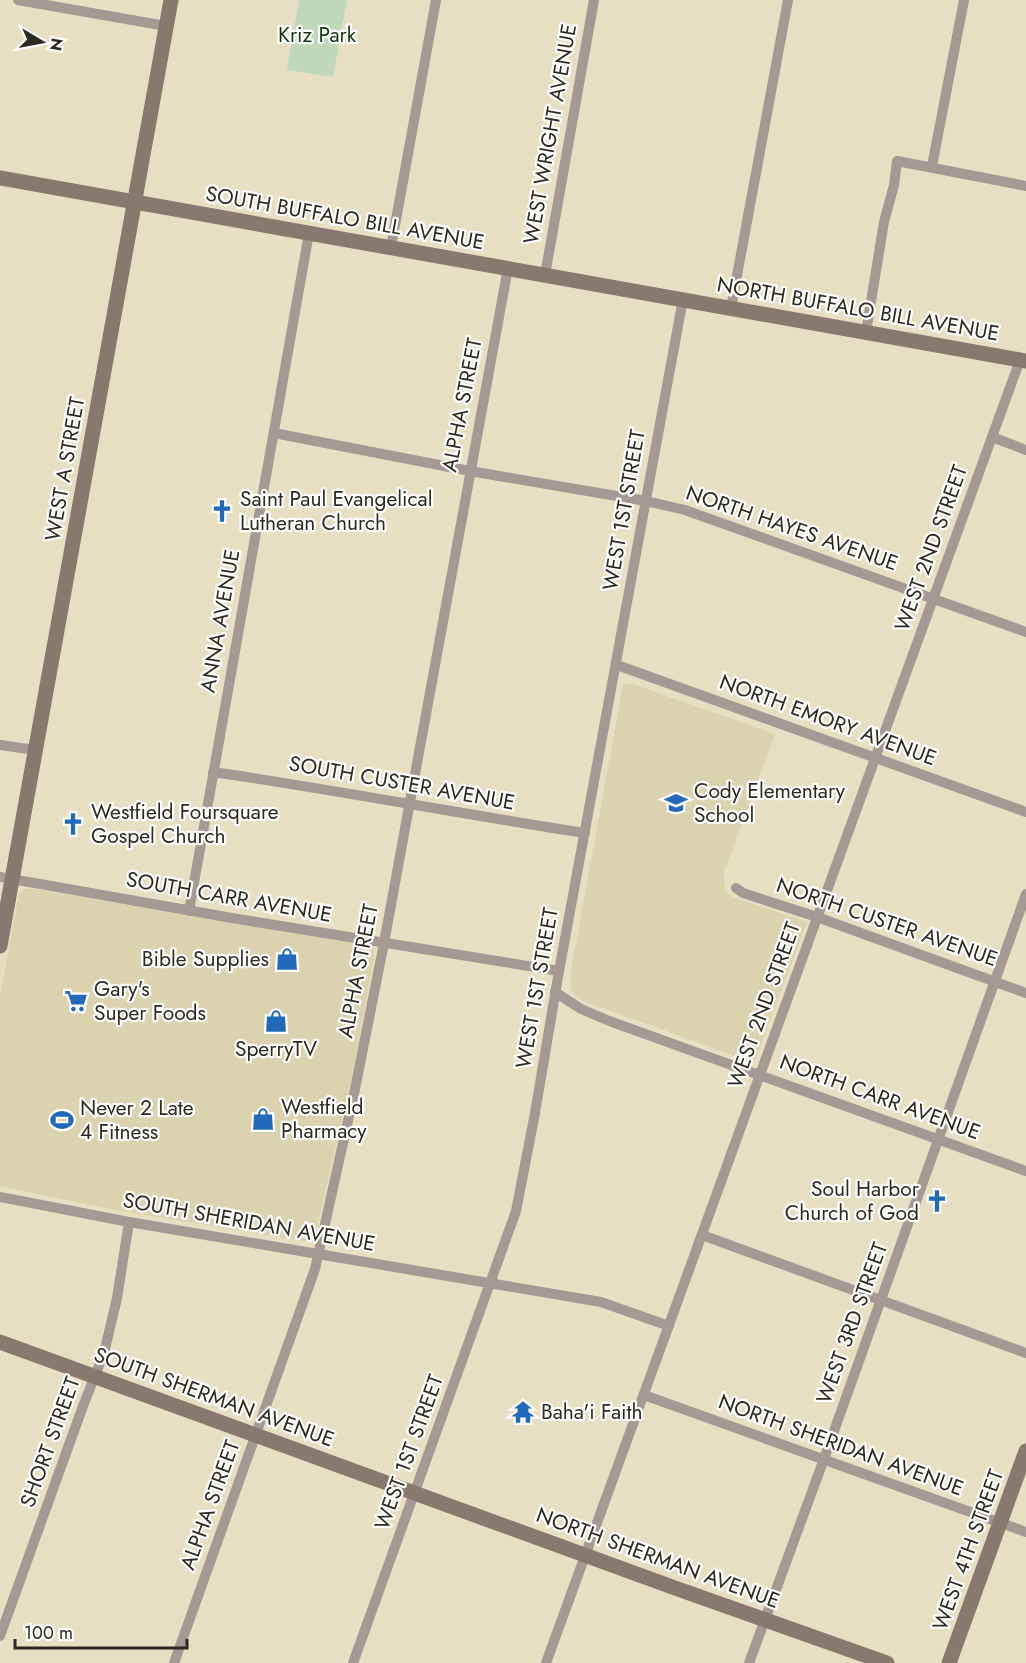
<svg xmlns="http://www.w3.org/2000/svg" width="1026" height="1663" font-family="Jost,sans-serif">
	<rect width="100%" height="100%" fill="#e6dfc2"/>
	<g fill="#dbd3af">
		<polygon points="630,683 775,734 724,873 725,890 732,897 807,922 754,1063 578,999 571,990 570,977 623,685"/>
		<polygon points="24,889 33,889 371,946 374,950 374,957 353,1072 314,1240 309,1242 104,1208 0,1186 0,997 19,894"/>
	</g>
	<polygon fill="#bfd8ba" points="299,0 347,0 333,77 287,70"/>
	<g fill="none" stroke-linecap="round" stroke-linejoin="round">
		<g stroke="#a59993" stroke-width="10">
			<polyline points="18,0 166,26"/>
			<polyline points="932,166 964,0"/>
			<polyline points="391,247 436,0"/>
			<polyline points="545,275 594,0"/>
			<polyline points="731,308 788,0"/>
			<polyline points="866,332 884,222 894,185 897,161 1026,186"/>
			<polyline points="274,433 470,471 646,501 685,510 1026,632"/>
			<polyline points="992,437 1026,450"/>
			<polyline points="617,665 1026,812"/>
			<polyline points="0,745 35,750"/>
			<path d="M213,772C337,790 461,814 585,833"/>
			<polyline points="0,877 232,918 559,971"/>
			<polyline points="736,888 743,893 817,917 1026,993"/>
			<polyline points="189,911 309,233"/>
			<polyline points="555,992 581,1009 612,1022 1026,1171"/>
			<polyline points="0,1197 129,1222 601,1302 669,1326"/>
			<polyline points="702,1235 1026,1353"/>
			<polyline points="644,1395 1026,1532"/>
			<polyline points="0,1636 83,1406 104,1353 117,1298 129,1222"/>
			<polyline points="174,1663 315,1269 355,1089 384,943 508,268"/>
			<polyline points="353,1663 516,1211 535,1113 559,971 683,299"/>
			<polyline points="546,1663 1020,360"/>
			<polyline points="749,1663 824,1459 1026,894"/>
		</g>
		<g stroke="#89786e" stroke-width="15">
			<polyline points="0,178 1026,361"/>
			<polyline points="0,946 171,0"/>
			<polyline points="0,1342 675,1588 887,1663"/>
			<polyline points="949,1663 1026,1451"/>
		</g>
	</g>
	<defs>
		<g id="church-bare" transform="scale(1.8)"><path d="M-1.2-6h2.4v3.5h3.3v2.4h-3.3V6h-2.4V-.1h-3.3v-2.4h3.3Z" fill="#2269b9" stroke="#fff" stroke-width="2.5" paint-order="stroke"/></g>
		<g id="school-bare" transform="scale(1.8)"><path d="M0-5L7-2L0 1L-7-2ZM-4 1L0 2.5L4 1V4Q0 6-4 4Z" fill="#2269b9" stroke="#fff" stroke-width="2.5" paint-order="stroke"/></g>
		<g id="shop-bare" transform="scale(1.8)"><path d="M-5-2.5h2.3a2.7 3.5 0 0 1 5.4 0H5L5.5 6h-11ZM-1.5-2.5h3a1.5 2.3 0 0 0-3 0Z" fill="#2269b9" stroke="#fff" stroke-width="2.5" paint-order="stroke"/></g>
		<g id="supermarket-bare" transform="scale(1.8)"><path d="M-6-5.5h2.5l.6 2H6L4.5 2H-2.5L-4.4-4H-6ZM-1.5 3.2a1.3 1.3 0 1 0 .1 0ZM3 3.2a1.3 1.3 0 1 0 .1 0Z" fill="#2269b9" stroke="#fff" stroke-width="2.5" paint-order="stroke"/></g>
		<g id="stadium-bare" transform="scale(1.8)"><path d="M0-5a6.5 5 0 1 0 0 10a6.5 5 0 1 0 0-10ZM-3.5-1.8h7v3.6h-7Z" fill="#2269b9" stroke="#fff" stroke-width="2.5" paint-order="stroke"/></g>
		<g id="temple-bare" transform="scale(1.8)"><path d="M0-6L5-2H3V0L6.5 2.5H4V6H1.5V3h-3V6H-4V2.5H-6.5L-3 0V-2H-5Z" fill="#2269b9" stroke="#fff" stroke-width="2.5" paint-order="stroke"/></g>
	</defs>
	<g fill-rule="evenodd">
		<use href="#church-bare" x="222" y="511"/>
		<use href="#school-bare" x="676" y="803"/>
		<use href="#church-bare" x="73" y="824"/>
		<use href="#shop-bare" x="287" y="959"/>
		<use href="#supermarket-bare" x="76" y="1001"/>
		<use href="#shop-bare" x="276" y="1021"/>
		<use href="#shop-bare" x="263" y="1119"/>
		<use href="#stadium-bare" x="62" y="1120"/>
		<use href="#church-bare" x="937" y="1201"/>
		<use href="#temple-bare" x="523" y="1412"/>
	</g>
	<g text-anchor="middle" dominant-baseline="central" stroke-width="4.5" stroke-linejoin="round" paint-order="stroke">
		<g font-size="21" fill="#103909" stroke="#fff">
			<text x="317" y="35">Kriz Park</text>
		</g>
		<g font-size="21" fill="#2d2a1f" stroke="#fff">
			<text transform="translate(550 134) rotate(-80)">WEST WRIGHT AVENUE</text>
			<text transform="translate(345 218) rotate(10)">SOUTH BUFFALO BILL AVENUE</text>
			<text transform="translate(858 309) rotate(10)">NORTH BUFFALO BILL AVENUE</text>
			<text transform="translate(462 405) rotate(-79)">ALPHA STREET</text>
			<text transform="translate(65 469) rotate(-80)">WEST A STREET</text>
			<text transform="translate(624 510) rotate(-80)">WEST 1ST STREET</text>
			<text transform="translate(792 528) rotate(19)">NORTH HAYES AVENUE</text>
			<text transform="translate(931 548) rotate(-70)">WEST 2ND STREET</text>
			<text transform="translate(220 621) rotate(-80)">ANNA AVENUE</text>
			<text transform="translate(828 720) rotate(20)">NORTH EMORY AVENUE</text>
			<text transform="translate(402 783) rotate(10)">SOUTH CUSTER AVENUE</text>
			<text transform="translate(229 897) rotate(10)">SOUTH CARR AVENUE</text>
			<text transform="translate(887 922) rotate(19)">NORTH CUSTER AVENUE</text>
			<text transform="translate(358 971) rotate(-79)">ALPHA STREET</text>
			<text transform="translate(537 988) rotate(-80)">WEST 1ST STREET</text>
			<text transform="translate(764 1005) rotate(-70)">WEST 2ND STREET</text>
			<text transform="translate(880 1097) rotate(20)">NORTH CARR AVENUE</text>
			<text transform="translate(249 1222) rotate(10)">SOUTH SHERIDAN AVENUE</text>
			<text transform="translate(852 1323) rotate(-70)">WEST 3RD STREET</text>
			<text transform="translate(214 1397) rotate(20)">SOUTH SHERMAN AVENUE</text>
			<text transform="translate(50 1442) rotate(-70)">SHORT STREET</text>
			<text transform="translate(841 1445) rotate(20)">NORTH SHERIDAN AVENUE</text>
			<text transform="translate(409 1452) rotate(-70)">WEST 1ST STREET</text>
			<text transform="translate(210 1505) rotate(-70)">ALPHA STREET</text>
			<text transform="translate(968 1550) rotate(-70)">WEST 4TH STREET</text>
			<text transform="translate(658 1558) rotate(20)">NORTH SHERMAN AVENUE</text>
		</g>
		<g font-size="21" fill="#2d2a1f" stroke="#fff" text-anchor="start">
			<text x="240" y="499">Saint Paul Evangelical<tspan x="240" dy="24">Lutheran Church</tspan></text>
			<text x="694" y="791">Cody Elementary<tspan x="694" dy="24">School</tspan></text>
			<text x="91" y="812">Westfield Foursquare<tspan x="91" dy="24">Gospel Church</tspan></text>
			<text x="269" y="959" text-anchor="end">Bible Supplies</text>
			<text x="94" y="989">Gary's<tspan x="94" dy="24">Super Foods</tspan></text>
			<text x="276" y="1049" text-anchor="middle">SperryTV</text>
			<text x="281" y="1107">Westfield<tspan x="281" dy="24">Pharmacy</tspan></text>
			<text x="80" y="1108">Never 2 Late<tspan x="80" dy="24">4 Fitness</tspan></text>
			<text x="919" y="1189" text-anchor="end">Soul Harbor<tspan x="919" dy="24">Church of God</tspan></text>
			<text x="541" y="1412">Baha'i Faith</text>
		</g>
	</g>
	<g transform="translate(42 42) rotate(100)" stroke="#ffffff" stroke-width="4.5" paint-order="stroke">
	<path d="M0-4.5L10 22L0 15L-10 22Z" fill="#2d2a1f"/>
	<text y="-9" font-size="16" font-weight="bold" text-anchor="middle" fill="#2d2a1f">N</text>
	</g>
	<path d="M15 1639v9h172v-9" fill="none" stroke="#2d2a1f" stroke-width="3"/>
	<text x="24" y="1639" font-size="18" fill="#2d2a1f" stroke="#ffffff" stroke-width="4.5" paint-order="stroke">100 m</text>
</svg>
